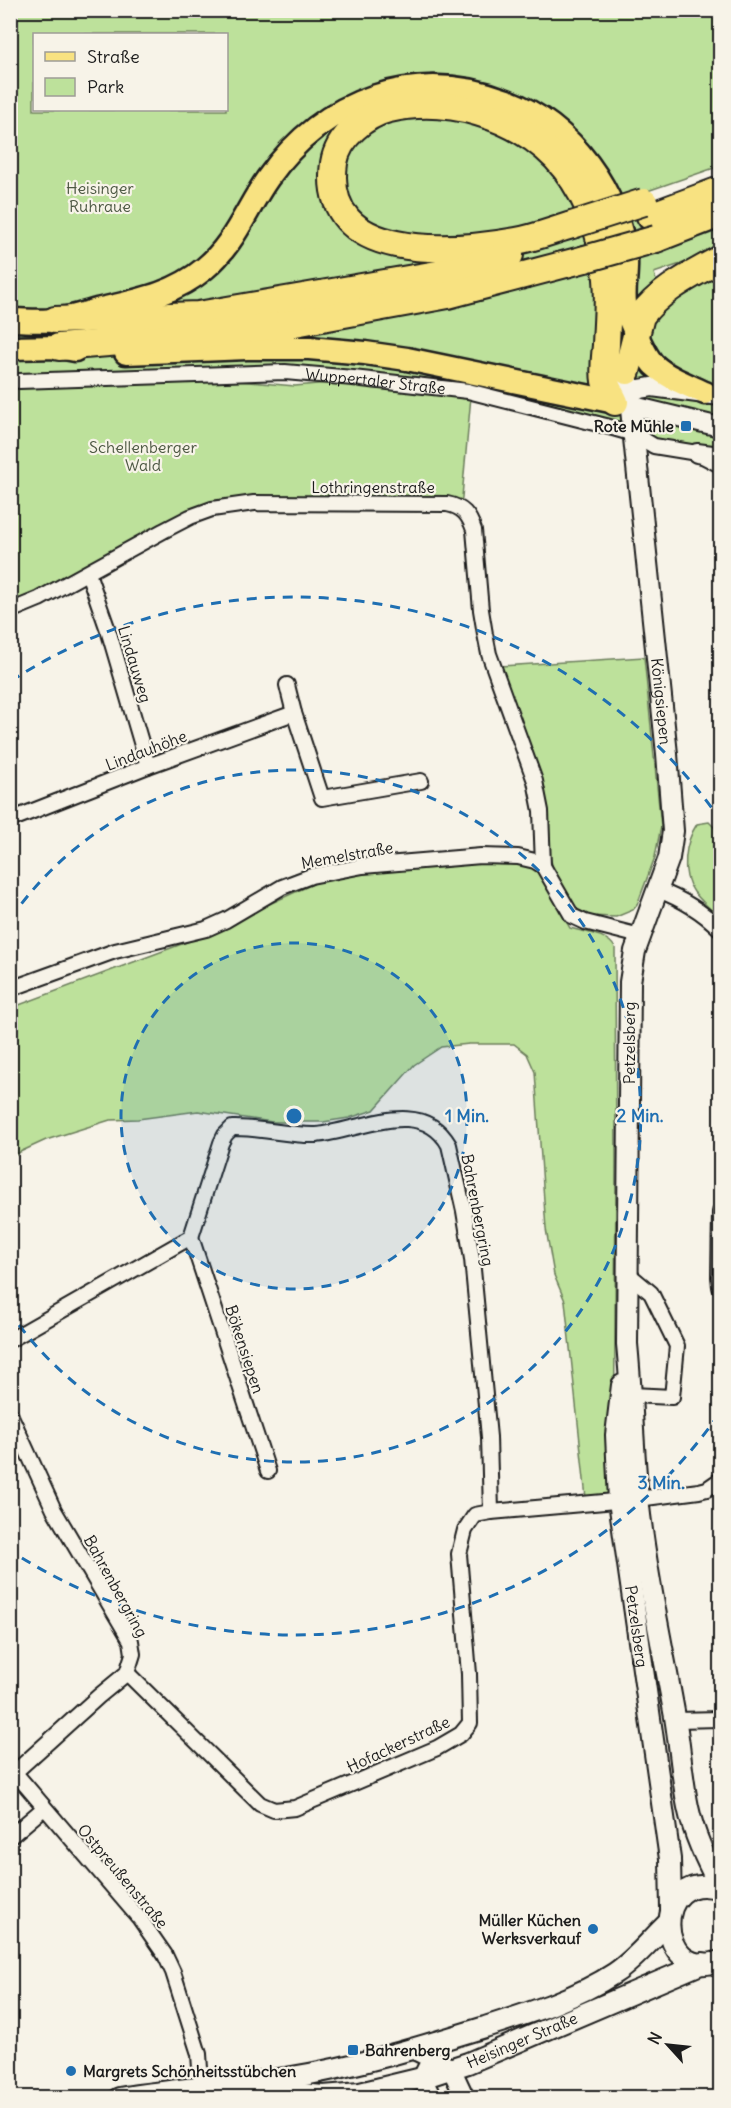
<svg xmlns="http://www.w3.org/2000/svg" width="731" height="2108" font-family="Delius,sans-serif">
	<rect width="100%" height="100%" fill="#f7f3e8"/>
	<filter id="ink" filterUnits="userSpaceOnUse"><feTurbulence type="fractalNoise" baseFrequency=".0167" numOctaves="2"/><feDisplacementMap in="SourceGraphic" scale="12" xChannelSelector="R" yChannelSelector="G"/><feConvolveMatrix kernelMatrix="1 2 1 2 8 2 1 2 1" color-interpolation-filters="sRGB"/></filter>
	<g filter="url(#ink)">
		<g fill="#bde19b" stroke="#6c7e5c" stroke-width="1.5" fill-rule="evenodd">
			<path d="M10,11H720V166L630,197L649,255L720,230V247L698,258L654,273L663,308L720,274V456L654,445L607,424L468,388L354,373L238,381L295,386L351,381L471,396L461,508L452,504L421,502H234C198,508 173,523 142,541C100,564 56,591 11,606V386L137,383L11,384ZM34,34H226V110H34Z"/>
			<polygon points="644,657 661,826 655,857 637,905 633,910 616,917 588,916 575,909 554,872 500,666"/>
			<path d="M709,822L720,833V918C711,910 701,901 694,892C680,873 685,842 697,824Z"/>
			<path d="M504,859L533,867L541,876L570,928C584,932 608,934 615,948L616,1159L614,1498H586L565,1301L554,1275L546,1229L535,1072L527,1054L514,1044H469L441,1047L414,1065L374,1110L349,1118L323,1122H272L198,1111L138,1119L110,1120L46,1140L20,1152L11,1159V1008L187,942L330,876L403,866Z"/>
		</g>
		<g fill="none" stroke-linecap="round" stroke-linejoin="round">
			<g stroke="#1c1c1c" stroke-width="18">
				<g id="minor">
					<path id="s1" d="M19,381L285,372L353,378L468,391L606,426L634,434L654,446L697,453L720,465"/>
					<polyline points="88,573 109,633 148,766"/>
					<path d="M10,611L39,599L163,531L190,517L212,509L254,503L447,504C463,507 469,515 474,530L481,610L485,634L489,654L535,781L541,811L543,866"/>
					<polyline points="287,685 294,713 322,798 421,781"/>
					<polyline points="10,820 148,766 294,713"/>
					<path d="M658,890C682,899 702,911 720,929"/>
					<polyline points="10,989 115,951 206,929 226,920 282,887 311,876 363,866 481,856 518,857 535,861 543,866 572,916 585,922 640,936"/>
					<polyline points="720,1212 719,1277 720,1287"/>
					<polyline points="191,1237 268,1471"/>
					<polyline points="627,1273 651,1293 677,1346 672,1397 632,1395"/>
					<path d="M10,1340L191,1237L221,1143L225,1135L232,1128C260,1127 288,1136 316,1135C358,1132 421,1095 449,1145L464,1211L472,1259L489,1437L491,1512"/>
					<polyline points="10,1414 54,1510 131,1641 133,1654 127,1673 99,1696 15,1772"/>
					<polyline points="127,1673 260,1804 274,1810 295,1808 437,1748 461,1734 470,1723 469,1674 459,1554 465,1530 475,1515 491,1512 638,1499 699,1491 707,1489 720,1480"/>
					<polyline points="676,1720 720,1719"/>
					<polyline points="10,1767 140,1919 165,1955 173,1972 199,2054 202,2098"/>
					<polyline points="10,1837 44,1808"/>
				</g>
			</g>
			<g stroke="#1c1c1c" stroke-width="22">
				<g id="tertiary">
					<polyline points="617,401 640,389 652,387 720,396"/>
					<polyline points="617,402 720,427"/>
					<polyline points="697,453 720,456"/>
					<polyline points="414,2050 451,2068 465,2098"/>
					<polyline points="428,2066 422,2078 432,2098"/>
				</g>
			</g>
			<g stroke="#1c1c1c" stroke-width="24">
				<g id="secondary">
					<path id="s2" d="M627,371L667,754L673,831L669,858L635,951L630,982L627,1344C632,1395 633,1447 638,1498C646,1572 662,1644 675,1717C680,1747 682,1778 688,1807C694,1836 707,1861 720,1887"/>
					<path id="s3" d="M622,1385L616,1435L619,1501L670,1859L671,1909"/>
					<path d="M720,1889C651,1866 654,1984 720,1961"/>
					<path id="s4" d="M259,2090L323,2096L360,2093L422,2078L468,2063L703,1963"/>
					<path d="M119,2098C175,2088 231,2086 287,2078C355,2067 420,2047 485,2027C529,2013 577,1998 615,1973C635,1960 651,1939 668,1923"/>
				</g>
			</g>
			<g stroke="#1c1c1c" stroke-width="27">
				<g id="primary">
					<path d="M10,320C25,320 40,322 54,320C68,319 83,314 97,310C135,301 173,295 204,269C235,244 246,209 268,178C324,99 415,66 507,101C572,126 619,191 626,260C627,276 622,294 626,309C630,322 645,356 654,365C668,378 688,385 705,393"/>
					<polyline points="10,348 59,347 75,350"/>
					<polyline points="126,353 247,348 309,348 365,353 407,359 615,402"/>
				</g>
			</g>
			<g stroke="#1c1c1c" stroke-width="30">
				<g id="motorway">
					<polyline points="650,216 720,190"/>
					<path d="M572,225C554,230 535,238 516,241C453,252 320,264 334,163C338,137 365,115 389,109C447,96 514,115 556,158C583,187 599,226 605,264C610,291 607,318 606,345C605,357 603,370 605,381C607,388 612,395 615,402"/>
					<polyline points="656,239 720,214"/>
					<polyline points="55,320 198,315 443,273 510,255"/>
					<polyline points="59,347 195,336 295,323 448,295 585,259"/>
					<path d="M627,371L641,316C661,289 692,275 720,259"/>
				</g>
			</g>
			<use href="#minor" stroke="#f7f3e8" stroke-width="14"/>
			<use href="#tertiary" stroke="#f7f3e8" stroke-width="18"/>
			<use href="#secondary" stroke="#f7f3e8" stroke-width="20"/>
			<use href="#primary" stroke="#f8e281" stroke-width="22"/>
			<use href="#motorway" stroke="#f8e281" stroke-width="26"/>
			<g stroke="#1c1c1c" stroke-width="30" stroke-linecap="butt">
				<g id="motorway-bridge">
					<polyline points="572,225 644,202"/>
					<polyline points="585,259 656,239"/>
				</g>
			</g>
			<use href="#motorway-bridge" stroke="#f8e281" stroke-width="26"/>
		</g>
	</g>
	<circle cx="294" cy="1116" r="173" fill="#1f6fb2" fill-opacity=".12"/>
	<g fill="none" stroke="#1f6fb2" stroke-width="3" stroke-dasharray="10 8">
		<circle cx="294" cy="1116" r="173"/>
		<path d="M11 918A346 346 0 1 1 11 1314"/>
		<path d="M719 1414A519 519 0 0 1 11 1551M11 681A519 519 0 0 1 719 818"/>
	</g>
	<g fill="#1f6fb2" stroke="#f7f3e8" stroke-width="2">
		<rect x="680" y="420" width="12" height="12" rx="3"/>
		<circle cx="593" cy="1929" r="6"/>
		<rect x="347" y="2044" width="12" height="12" rx="3"/>
		<circle cx="71" cy="2071" r="6"/>
	</g>
	<g text-anchor="middle" dominant-baseline="central" stroke-width="4.5" stroke-linejoin="round" paint-order="stroke">
		<g font-size="16" fill="#4c5742" stroke="#f7f3e8">
			<text x="100" y="188">Heisinger<tspan x="100" dy="18">Ruhraue</tspan></text>
			<text x="143" y="447">Schellenberger<tspan x="143" dy="18">Wald</tspan></text>
		</g>
		<g font-size="16" fill="#1c1c1c" stroke="#f7f3e8">
			<text stroke="none"><textPath href="#s1" startOffset="357">Wuppertaler Straße</textPath></text>
			<text x="373" y="487">Lothringenstraße</text>
			<text transform="translate(135 664) rotate(73)">Lindauweg</text>
			<text stroke="none"><textPath href="#s2" startOffset="332">Königsiepen</textPath></text>
			<text transform="translate(146 750) rotate(-21)">Lindauhöhe</text>
			<text transform="translate(347 855) rotate(-10)">Memelstraße</text>
			<text transform="translate(629 1043) rotate(-90)">Petzelsberg</text>
			<text transform="translate(478 1210) rotate(79)">Bahrenbergring</text>
			<text transform="translate(245 1349) rotate(72)">Bökensiepen</text>
			<text transform="translate(116 1586) rotate(61)">Bahrenbergring</text>
			<text stroke="none"><textPath href="#s3" startOffset="243">Petzelsberg</textPath></text>
			<text transform="translate(398 1744) rotate(-25)">Hofackerstraße</text>
			<text transform="translate(123 1876) rotate(50)">Ostpreußenstraße</text>
			<text stroke="none"><textPath href="#s4" startOffset="272">Heisinger Straße</textPath></text>
		</g>
		<g font-size="16" font-weight="bold" fill="#1c1c1c" stroke="#f7f3e8" text-anchor="end">
			<text x="674" y="426">Rote Mühle</text>
			<text x="581" y="1920">Müller Küchen<tspan x="581" dy="18">Werksverkauf</tspan></text>
			<text x="365" y="2050" text-anchor="start">Bahrenberg</text>
			<text x="83" y="2071" text-anchor="start">Margrets Schönheitsstübchen</text>
		</g>
	</g>
	<circle cx="294" cy="1116" r="9" fill="#1f6fb2" stroke="#f7f3e8" stroke-width="3"/>
	<g font-size="18" text-anchor="middle" font-weight="bold" fill="#1f6fb2" stroke="#f7f3e8" stroke-width="4.5" stroke-linejoin="round" paint-order="stroke">
		<text x="467" y="1122">1 Min.</text>
		<text x="640" y="1122">2 Min.</text>
		<text x="661" y="1489">3 Min.</text>
	</g>
	<rect width="731" height="2108" fill="none" stroke="#f7f3e8" stroke-width="36"/>
	<rect x="18" y="18" width="695" height="2072" fill="none" stroke="#1c1c1c" stroke-width="2" filter="url(#ink)"/>
	<rect x="33" y="33" width="195" height="78" fill="#f7f3e8" stroke="#9f9d96" stroke-width="1.5"/>
	<rect x="45" y="52" width="30" height="9" fill="#f8e281" stroke="#9f9d96" stroke-width="1.5"/>
	<text x="87" y="63" font-size="18" fill="#1c1c1c">Straße</text>
	<rect x="45" y="78" width="30" height="18" fill="#bde19b" stroke="#9f9d96" stroke-width="1.5"/>
	<text x="87" y="93" font-size="18" fill="#1c1c1c">Park</text>
	<g transform="translate(668 2045) rotate(297)" stroke="#f7f3e8" stroke-width="4.5" paint-order="stroke">
	<path d="M0-4.5L10 22L0 15L-10 22Z" fill="#1c1c1c"/>
	<text y="-9" font-size="16" font-weight="bold" text-anchor="middle" fill="#1c1c1c">N</text>
	</g>
</svg>
